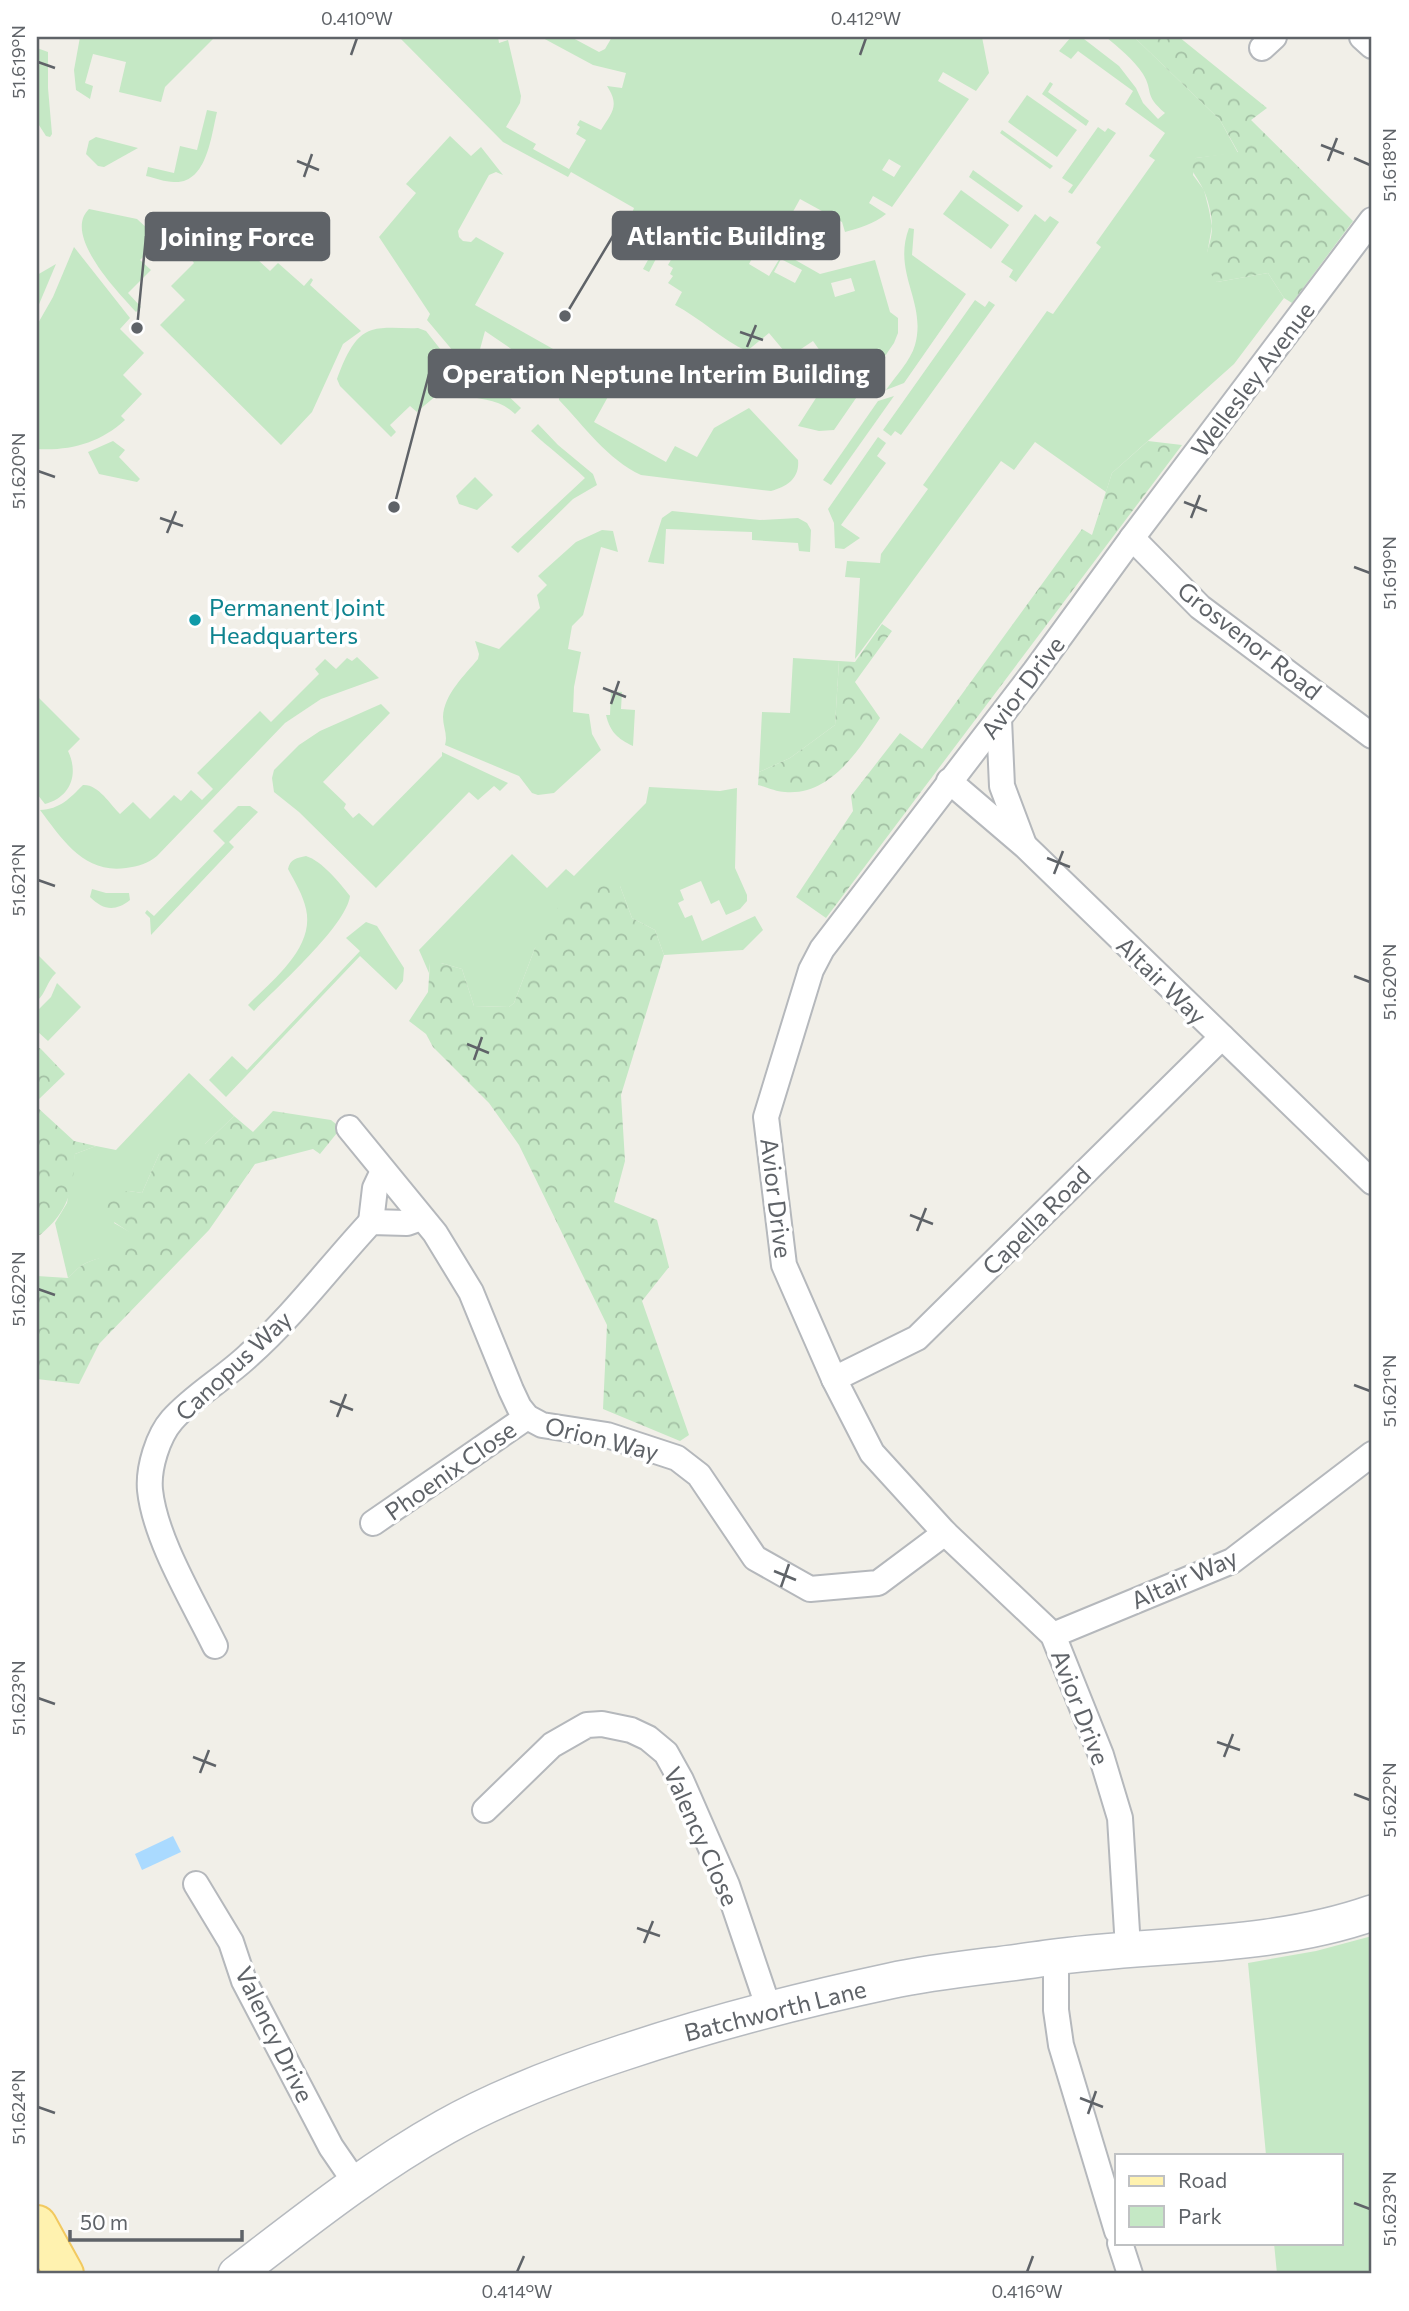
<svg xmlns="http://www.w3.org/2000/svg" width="1409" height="2311" font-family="Commissioner,sans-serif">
	<defs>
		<pattern id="forest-crowns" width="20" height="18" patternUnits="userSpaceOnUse" patternTransform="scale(1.75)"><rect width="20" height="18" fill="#c5e8c5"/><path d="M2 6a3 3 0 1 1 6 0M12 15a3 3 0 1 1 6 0" fill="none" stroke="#a3c0a4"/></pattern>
	</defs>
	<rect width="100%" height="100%" fill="#f1efe8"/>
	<g fill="#c5e8c5" fill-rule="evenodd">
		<polygon points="80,37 215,37 165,87 161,102 119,92 126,62 93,54 85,83 93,86 90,99 76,90 74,70"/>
		<path d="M399,37H498L499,43L508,40L521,96L520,103L506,127L536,144L533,149L569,169L586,140L576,134L580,127L577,125L580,120L601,130C612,112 620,106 607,86L622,88L626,73L593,65L541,37H571L599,52L605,49L612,37H982L989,73L976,91L943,72L938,81L969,99L892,207L873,196L869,203L886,214C874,224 859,228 845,232L842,222L800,199L789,219L777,213L749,264L769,276L783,253L820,274L875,260L890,312L898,318V333L894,343L834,430L819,431L798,426L823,387L809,369L825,358L813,341L789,357L769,333L747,351C722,340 700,318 675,305L682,292L668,283L673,276L670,274L673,268L668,265L676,251L670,249L665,258L658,255L649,272L643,269L664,231L632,213L634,208L571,172L568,177L503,142ZM889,159L901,166L894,177L882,170ZM781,259L802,270L795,283L774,272ZM851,278L855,291L835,297L831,283Z"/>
		<path d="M1071,37L1084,39L1119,66L1136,88L1143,103L1158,119L1165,113C1143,94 1154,92 1143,74C1134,60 1118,47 1106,37H1134L1220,120L1238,153L1196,158L1193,175L1204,190L1209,210L1212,226L1207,254L1217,282L1268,273L1284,298L1234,364L1112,473L1106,492L1035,442L1014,470L1001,461L855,659L860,578L845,577L847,561L880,563L881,554L928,489L923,485L1047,311L1053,314L1101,247L1096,243L1155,160L1149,156L1165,133L1125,104L1133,91L1078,51L1071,59L1059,51Z"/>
		<polygon points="37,48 48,52 48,88 52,134 50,137 46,136 37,122"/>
		<polygon points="1050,82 1053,84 1048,92 1089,121 1086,126 1042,94"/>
		<polygon points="1027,95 1077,130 1057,157 1008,122"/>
		<path d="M207,110L217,112C211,136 207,184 174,182C165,182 155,178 146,176L148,167L174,173L180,146L197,150Z"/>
		<polygon points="1098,127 1105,132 1108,128 1116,133 1072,194 1068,192 1073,185 1062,178"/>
		<polygon points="1002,130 1053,166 1050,169 1000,133"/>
		<path d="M450,136L471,156L481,147L503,175L496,172L489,175L458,231L459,237L463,241L471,242L476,237L504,253L475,305L615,384L594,422L666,462L675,446L697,457L714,428L749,408L798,460C800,478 787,487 771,491L641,475C608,460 584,426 559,400L558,381L485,331L474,371L469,370L427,320L430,314L379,237L416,193L406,184Z"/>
		<polygon points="96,137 138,148 104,167 98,166 86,154 89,141"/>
		<polygon points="973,170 1023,206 1018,212 969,177"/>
		<polygon points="961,190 1009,225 991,249 943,214"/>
		<path d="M89,209L137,219L160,240L140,260L151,270L128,293L141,307L136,312C118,292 62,235 89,209Z"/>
		<polygon points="1035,214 1045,222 1050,216 1059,222 1016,282 1009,277 1013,270 1001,262"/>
		<polygon points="221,226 270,271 278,263 304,286 311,278 313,280 310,285 361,331 343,344 312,412 281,445 160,325 185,300 171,286 194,263 191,259"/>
		<path d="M909,228L914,229L912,255L966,294L904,383L886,390C895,377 911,360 915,345C927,302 892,273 909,228Z"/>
		<path d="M74,247L130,318L120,329L144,353L123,375L142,394L121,416L125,420C100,443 70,451 37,449V325L53,297Z"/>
		<polygon points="56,264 37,309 37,275"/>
		<polygon points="975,300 985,307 989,301 995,305 901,435 895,431 891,436 883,430"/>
		<path d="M418,328L426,331L452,364C451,387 433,398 417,412L410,406L390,425L396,432L391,437L340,386L337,379C343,363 353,335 372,330C386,326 404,329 418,328Z"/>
		<path d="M461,375L467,380H473L471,390L486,393L488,383L504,392L521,408L515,414C500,399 480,399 459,395L454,388Z"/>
		<polygon points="894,396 831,485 823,480 878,401"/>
		<path d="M538,424L558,445L593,474L597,485L573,499L518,553L511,547L585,478C567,461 549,448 531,431Z"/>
		<polygon points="878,437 886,443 877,456 886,463 841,525 860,538 844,549 835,548 834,523 828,509"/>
		<polygon points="113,441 125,450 119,457 140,479 137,482 99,474 88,452"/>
		<polygon points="475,477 493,495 477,510 459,504 456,496"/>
		<polygon points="672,511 760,520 798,518 807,523 811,530 810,552 799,551 798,543 752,540 752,532 666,529 664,564 648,562 662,518"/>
		<path d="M602,530L613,531L618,552L601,547L583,615L572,626L568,649L581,652L574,687L573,712L589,714L592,734L601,750L554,793L538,795L532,793L519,776L445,745C448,735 443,727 443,717C444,694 465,675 478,659L479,654L475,641L499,649L540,608L537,595L547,585L538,576L576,542Z"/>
		<path d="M357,657L379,678L321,699L285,723L157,856C147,864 139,866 126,868C84,874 62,839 40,810C60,809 69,799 83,785C98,784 110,804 120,814L133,802L150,819L174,795L181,801L191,790L202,800L213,789L197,773L260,711L271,722L319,674L315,669L325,659L336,669L347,658L352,661Z"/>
		<polygon points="793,658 839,661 835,725 790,758 759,772 762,712 790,713"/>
		<path d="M611,691L622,692L621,709L635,710L633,746C618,739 610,732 606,715H610Z"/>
		<path d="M37,696L80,739L68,751C79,774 71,797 45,804L37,794Z"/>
		<polygon points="381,704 390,713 323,782 346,804 344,808 353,818 359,813 373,826 442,756 442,752 508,783 500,791 494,786 478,800 469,792 376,888 299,812 274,792 272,778 274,770 299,745 320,731"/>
		<polygon points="649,787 720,791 737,788 735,868 747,895 747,901 740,909 726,915 719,900 711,904 701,881 680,890 684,900 678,903 685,918 692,915 702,941 755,916 763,930 743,950 664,955 655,930 632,918 620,886 535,948 514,1003 509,1007 474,1006 462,969 441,963 430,963 429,973 419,950 512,854 547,888 566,869 574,876 646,803"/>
		<polygon points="238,806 250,806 258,812 229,842 234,847 151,935 150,918 145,913 147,910 154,916 225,843 213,831"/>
		<path d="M306,856C322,861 340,883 350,896C346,926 277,987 254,1011L248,1005C272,980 315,948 306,909C303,895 295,882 288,869C290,859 297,858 306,856Z"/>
		<path d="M92,889L106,893H129L130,900C115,912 103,910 90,897Z"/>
		<polygon points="366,922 377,926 404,968 403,981 396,990 360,956 226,1097 209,1080 232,1056 247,1070 360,951 346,938"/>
		<path d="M37,954L56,973C47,981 46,993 37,1001Z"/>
		<polygon points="57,983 81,1007 48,1041 37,1031 37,1011 51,997"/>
		<path d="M189,1073L234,1116L205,1144L159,1154L142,1193L129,1191L114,1223L130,1232C116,1263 111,1252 86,1263C79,1266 74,1273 68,1278L55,1223L67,1203L75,1154L96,1146L116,1150Z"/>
		<polygon points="1372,1936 1372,2274 1277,2274 1274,2243 1341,2243 1341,2155 1266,2155 1248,1963 1316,1951"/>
	</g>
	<g fill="url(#forest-crowns)">
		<path d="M1134,37H1179L1267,108L1251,120L1353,221L1292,303L1284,298L1268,273L1217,282C1196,257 1212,252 1212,226C1212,216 1208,198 1203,189C1199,180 1193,174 1190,165L1196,158L1238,152L1220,120Z"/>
		<polygon points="1148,441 1182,445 826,918 796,897 853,811 851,796 900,733 922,749 1082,529 1092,535 1112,473"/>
		<path d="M882,624L892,631L855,682L880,718C858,751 830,796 785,792C776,792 767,787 758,785L759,772L790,758L835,725L839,661L855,662Z"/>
		<polygon points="607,882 620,886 632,918 655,930 664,955 621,1095 625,1161 614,1202 657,1220 669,1267 642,1301 689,1435 680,1441 603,1409 607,1325 519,1145 489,1103 433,1047 426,1034 409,1021 428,992 430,963 441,963 462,969 474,1006 509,1007 514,1003 535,948 562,900"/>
		<polygon points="37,1048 40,1048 65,1074 37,1101"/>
		<path d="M37,1107L74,1141L96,1146L75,1154C73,1190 69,1211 40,1235H37Z"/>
		<path d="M273,1111L331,1120L341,1128L320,1154L313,1149L255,1164L209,1230L99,1344L79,1384L37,1379V1276L68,1278C74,1273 79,1266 86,1263C110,1252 117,1260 129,1232L105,1216L104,1207L112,1194L129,1191L142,1193L159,1154L187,1133L205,1144L234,1116L253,1132Z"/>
	</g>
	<polygon fill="#aadaff" points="173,1836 181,1852 142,1870 135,1854"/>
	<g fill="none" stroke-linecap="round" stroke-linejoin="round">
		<g stroke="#b5b8bc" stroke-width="28">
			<g id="street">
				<polyline points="1362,37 1372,46"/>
				<polyline points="1262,48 1274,37"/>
				<polyline points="1132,538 1200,607 1372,736"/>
				<polyline points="999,719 1002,786 1023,842"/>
				<polyline points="949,781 1025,846 1372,1182"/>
				<polyline points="349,1128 435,1233 471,1292 511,1390 519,1407 527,1417 542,1425 607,1435 677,1458 699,1475 755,1558 810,1589 878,1583 945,1533"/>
				<polyline points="371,1222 375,1188 383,1171"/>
				<polyline points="834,1379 917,1338 1222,1037"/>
				<polyline points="373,1523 527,1417"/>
				<polyline points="1053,1635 1232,1561 1372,1454"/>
				<path d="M215,1646C193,1601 155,1539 150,1490C148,1468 158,1436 172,1420C194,1395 225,1378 249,1355C294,1315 330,1266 371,1222L407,1223L421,1218"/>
				<polyline points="485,1810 552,1745 587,1725 602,1724 631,1730 648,1738 666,1753 681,1780 727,1885 769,2009"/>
				<polyline points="196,1884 231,1942 244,1981 331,2147 355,2182"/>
				<polyline points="1128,1948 1120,1818 1101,1755 1053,1635 945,1533 872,1453 834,1379 784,1265 766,1117 811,970 822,949 1035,671 1132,538 1372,220"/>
				<polyline points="1056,1957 1056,2010 1061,2045 1117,2231"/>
				<polyline points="1120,2243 1130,2274"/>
			</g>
		</g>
		<g stroke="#b6babf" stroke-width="38">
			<path id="secondary" d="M236,2274C304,2222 370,2169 445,2127C502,2095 564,2072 625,2052C712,2023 801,2000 890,1981C941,1970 995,1966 1047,1958C1155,1943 1269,1949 1372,1913"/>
		</g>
		<g stroke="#f2c960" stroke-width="42">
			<polyline id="primary" points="37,2225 64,2274"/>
		</g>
		<use href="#street" stroke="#fff" stroke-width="24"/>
		<use href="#secondary" stroke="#fff" stroke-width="35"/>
		<use href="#primary" stroke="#fff2af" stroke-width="38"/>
	</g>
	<path fill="none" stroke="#5f6368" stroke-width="2.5" d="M351,55L357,38M860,55L866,38M38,62L55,68M1321,145L1344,154M1354,158L1370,165M297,161L319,170M1328,161L1337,138M304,177L312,154M740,332L763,340M747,347L756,325M38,471L55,477M1184,502L1207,511M160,518L183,526M1191,518L1200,495M167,533L176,511M1354,567L1370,573M603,688L626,697M611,704L619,681M1047,858L1070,867M1054,874L1063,851M38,880L55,886M1354,976L1370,982M467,1044L489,1053M474,1060L482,1037M910,1215L933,1224M917,1231L926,1208M38,1289L55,1295M1354,1385L1370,1391M330,1401L353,1410M337,1417L346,1394M774,1571L796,1580M781,1587L789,1564M38,1698L55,1704M1217,1742L1240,1750M193,1757L216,1766M1224,1757L1233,1734M200,1773L209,1750M1354,1794L1370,1800M637,1928L660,1936M644,1943L653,1921M1080,2098L1103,2107M38,2107L55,2113M1088,2114L1096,2091M1354,2203L1370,2209M517,2272L524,2256M1027,2272L1033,2256"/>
	<circle fill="#0f9aa8" stroke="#fff" stroke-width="2.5" cx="195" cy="620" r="7"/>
	<g text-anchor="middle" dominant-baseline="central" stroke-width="7" stroke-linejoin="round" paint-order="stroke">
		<g font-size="24" fill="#5f6368" stroke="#fff">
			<text transform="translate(1252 379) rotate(-53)">Wellesley Avenue</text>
			<text transform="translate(1250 640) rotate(38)">Grosvenor Road</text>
			<text transform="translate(1022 687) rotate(-53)">Avior Drive</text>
			<text transform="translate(1162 980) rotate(44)">Altair Way</text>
			<text transform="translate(777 1198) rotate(83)">Avior Drive</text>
			<text transform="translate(1036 1220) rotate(-45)">Capella Road</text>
			<text transform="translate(233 1365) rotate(-43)">Canopus Way</text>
			<text transform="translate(602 1438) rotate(14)">Orion Way</text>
			<text transform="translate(450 1470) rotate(-35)">Phoenix Close</text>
			<text transform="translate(1184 1578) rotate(-24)">Altair Way</text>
			<text transform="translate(1081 1707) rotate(69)">Avior Drive</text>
			<text transform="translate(702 1836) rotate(66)">Valency Close</text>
			<text transform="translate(775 2010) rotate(-14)">Batchworth Lane</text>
			<text transform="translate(275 2034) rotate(64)">Valency Drive</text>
		</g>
		<g font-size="24" fill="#0d838f" stroke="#fff" text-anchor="start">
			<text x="209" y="606">Permanent Joint<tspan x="209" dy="28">Headquarters</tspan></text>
		</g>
	</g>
	<path fill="none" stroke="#5f6368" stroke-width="2.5" d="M565 316L613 236M137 328L146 236M394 507L429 374"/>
	<g fill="#5f6368" stroke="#fff" stroke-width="2.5">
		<circle cx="565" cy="316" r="7"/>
		<circle cx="137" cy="328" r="7"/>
		<circle cx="394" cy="507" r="7"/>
	</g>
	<g fill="#5f6368" stroke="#5f6368" stroke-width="2.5">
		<rect x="613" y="212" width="226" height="47" rx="7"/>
		<rect x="146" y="213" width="183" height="47" rx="7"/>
		<rect x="429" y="350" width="455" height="47" rx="7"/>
	</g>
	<g font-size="26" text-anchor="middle" font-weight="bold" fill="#fff">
		<text x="726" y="245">Atlantic Building</text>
		<text x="237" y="246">Joining Force</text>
		<text x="656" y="383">Operation Neptune Interim Building</text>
	</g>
	<rect width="1409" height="2311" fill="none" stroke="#ffffff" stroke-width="77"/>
	<rect x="1115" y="2154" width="228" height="91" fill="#ffffff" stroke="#bfc1c3" stroke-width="2"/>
	<rect x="1129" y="2176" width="35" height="10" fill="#fff2af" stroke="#bfc1c3" stroke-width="2"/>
	<text x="1178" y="2188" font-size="21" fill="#5f6368">Road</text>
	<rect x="1129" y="2206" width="35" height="21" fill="#c5e8c5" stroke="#bfc1c3" stroke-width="2"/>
	<text x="1178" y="2224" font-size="21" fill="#5f6368">Park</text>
	<path d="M70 2230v10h172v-10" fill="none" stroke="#5f6368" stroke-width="3.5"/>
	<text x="80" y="2230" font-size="21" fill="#5f6368" stroke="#ffffff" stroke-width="5" paint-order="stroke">50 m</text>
	<rect x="38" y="38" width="1332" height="2234" fill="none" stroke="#5f6368" stroke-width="2.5"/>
	<g font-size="18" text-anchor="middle" fill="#5f6368">
		<text x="357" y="25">0.410°W</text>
		<text x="866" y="25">0.412°W</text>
		<text transform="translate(19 62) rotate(-90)" y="6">51.619°N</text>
		<text transform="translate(1390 165) rotate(-90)" y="6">51.618°N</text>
		<text transform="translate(19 471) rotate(-90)" y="6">51.620°N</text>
		<text transform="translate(1390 573) rotate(-90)" y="6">51.619°N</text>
		<text transform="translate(19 880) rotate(-90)" y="6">51.621°N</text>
		<text transform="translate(1390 982) rotate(-90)" y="6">51.620°N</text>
		<text transform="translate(19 1289) rotate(-90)" y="6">51.622°N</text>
		<text transform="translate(1390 1391) rotate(-90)" y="6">51.621°N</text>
		<text transform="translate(19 1698) rotate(-90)" y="6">51.623°N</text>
		<text transform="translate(1390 1800) rotate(-90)" y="6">51.622°N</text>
		<text transform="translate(19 2107) rotate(-90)" y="6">51.624°N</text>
		<text transform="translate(1390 2209) rotate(-90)" y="6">51.623°N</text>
		<text x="517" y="2298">0.414°W</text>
		<text x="1027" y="2298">0.416°W</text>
	</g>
</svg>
